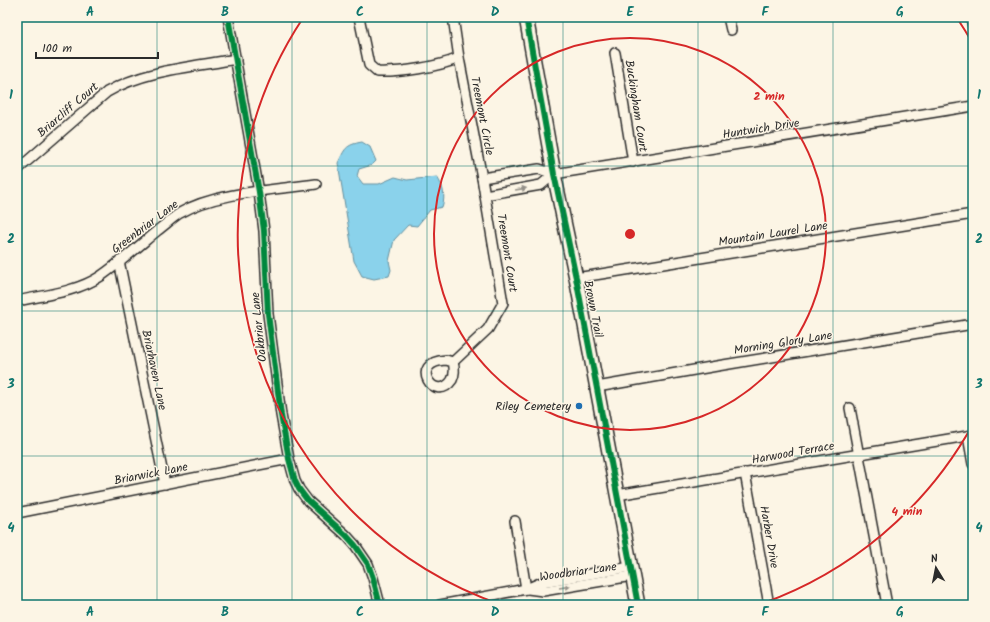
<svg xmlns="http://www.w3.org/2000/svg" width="990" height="622" font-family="Kalam,sans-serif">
	<rect width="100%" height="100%" fill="#fcf5e5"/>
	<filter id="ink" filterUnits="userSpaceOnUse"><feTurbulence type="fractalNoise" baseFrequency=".025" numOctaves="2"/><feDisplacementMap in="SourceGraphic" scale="8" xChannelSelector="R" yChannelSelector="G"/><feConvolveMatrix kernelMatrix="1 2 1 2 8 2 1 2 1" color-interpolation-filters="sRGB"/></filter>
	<g filter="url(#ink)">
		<path fill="#8ad2eb" stroke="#648f9e" d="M362,142L370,147L376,161L372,165L359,169L357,176L363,184H379L395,177L407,180L437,177C443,186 446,196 442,207L430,210L417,226L408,225L394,240L389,261L391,270L389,276L374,279L362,276L354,261L338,163C345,149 345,145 362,142Z"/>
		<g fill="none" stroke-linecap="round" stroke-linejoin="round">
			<g stroke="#2b2b2b" stroke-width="12">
				<g id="street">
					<polyline points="228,17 259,192 264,231 268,314 281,415 289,459 295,481 299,489 308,501 346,535 355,545 368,564 373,578 380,605"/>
					<path d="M359,17L369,65L377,72C399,73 438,67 459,58L453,17"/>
					<polyline points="728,17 731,30"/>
					<polyline points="971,17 973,27"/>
					<polyline points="615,53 633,162"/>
					<path d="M17,170L107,92C145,70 193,67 236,59"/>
					<polyline points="482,178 539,169 554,174 973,106"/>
					<polyline points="485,195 541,185 554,174"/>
					<polyline points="119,261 165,484"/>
					<polyline points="576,278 973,214"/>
					<path d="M17,301C45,295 77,292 101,276C121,262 140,245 158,230C165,225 172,218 180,213C216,192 275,190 316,184"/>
					<path d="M446,360L453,362C455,369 455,374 452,380C435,405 407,362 446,360Z"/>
					<polyline points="453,362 488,329 503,303 482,178 459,58"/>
					<polyline points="597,387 717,366 973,324"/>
					<polyline points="850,408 887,605"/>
					<polyline points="968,436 973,464"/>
					<polyline points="745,473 769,605"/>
					<polyline points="617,495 973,435"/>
					<polyline points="17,513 289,459"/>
					<polyline points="515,521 526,589"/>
					<polyline points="528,589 543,591 632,576"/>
					<polyline points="440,605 526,589 542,582 631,567"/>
				</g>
			</g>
			<g stroke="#2b2b2b" stroke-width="16">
				<polyline id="secondary" points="526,17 554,174 576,278 638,605"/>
			</g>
			<use href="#street" stroke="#fcf5e5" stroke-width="9"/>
			<use href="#secondary" stroke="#fcf5e5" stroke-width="13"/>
			<g stroke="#fcf5e5" stroke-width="8">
				<g id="cycleway">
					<polyline points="228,17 259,192 264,231 268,314 281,415 289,459 295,481 299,489 308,501 346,535 355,545 368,564 373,578 380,605"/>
					<polyline points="526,17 554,174 576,278 638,605"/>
				</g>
			</g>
			<use href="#cycleway" stroke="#00873e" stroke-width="6"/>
		</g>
		<defs><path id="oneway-solid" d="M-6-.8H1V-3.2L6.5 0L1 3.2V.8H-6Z"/></defs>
		<g fill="#949088">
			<use href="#oneway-solid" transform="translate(521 189) rotate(-9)"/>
			<use href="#oneway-solid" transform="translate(565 587) rotate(-9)"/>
		</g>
	</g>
	<path fill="none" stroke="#0f766e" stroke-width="1" stroke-opacity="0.55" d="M157,17V605M292,17V605M427,17V605M563,17V605M698,17V605M833,17V605M17,166H973M17,311H973M17,456H973"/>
	<g fill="none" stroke="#d62828" stroke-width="2">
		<circle cx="630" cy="234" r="196"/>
		<path d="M973 424A392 392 0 0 1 758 605M502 605A392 392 0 0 1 303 18M957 18A392 392 0 0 1 973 44"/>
	</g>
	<circle fill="#1f6fb2" stroke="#fcf5e5" stroke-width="1.5" cx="579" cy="406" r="4"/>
	<g text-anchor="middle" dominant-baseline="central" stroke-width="3" stroke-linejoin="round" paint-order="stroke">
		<g font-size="12" fill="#2b2b2b" stroke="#fcf5e5">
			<text transform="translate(636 106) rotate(81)">Buckingham Court</text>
			<text transform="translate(68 110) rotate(-41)">Briarcliff Court</text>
			<text transform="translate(482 116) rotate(79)">Treemont Circle</text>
			<text transform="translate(761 129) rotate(-9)">Huntwich Drive</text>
			<text transform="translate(145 227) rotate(-37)">Greenbriar Lane</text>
			<text transform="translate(773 234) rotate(-9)">Mountain Laurel Lane</text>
			<text transform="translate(507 253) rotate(81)">Treemont Court</text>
			<text transform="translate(593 309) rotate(79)">Brown Trail</text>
			<text transform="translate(259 327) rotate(-96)">Oakbriar Lane</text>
			<text transform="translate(783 343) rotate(-9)">Morning Glory Lane</text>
			<text transform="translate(154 370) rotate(78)">Briarhaven Lane</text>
			<text transform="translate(793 453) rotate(-10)">Harwood Terrace</text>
			<text transform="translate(151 474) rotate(-11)">Briarwick Lane</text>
			<text transform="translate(769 537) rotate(80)">Harber Drive</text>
			<text transform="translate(578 572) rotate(-8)">Woodbriar Lane</text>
		</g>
		<g font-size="12" fill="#2b2b2b" stroke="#fcf5e5" text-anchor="end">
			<text x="571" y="406">Riley Cemetery</text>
		</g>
	</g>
	<circle cx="630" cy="234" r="6" fill="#d62828" stroke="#fcf5e5" stroke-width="2"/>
	<g font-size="12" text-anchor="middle" font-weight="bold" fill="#d62828" stroke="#fcf5e5" stroke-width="3" stroke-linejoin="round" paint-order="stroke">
		<text x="769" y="100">2 min</text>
		<text x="907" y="515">4 min</text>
	</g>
	<rect width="990" height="622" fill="none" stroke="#fcf5e5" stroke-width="44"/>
	<g transform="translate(936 568) rotate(350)" stroke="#fcf5e5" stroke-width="3" paint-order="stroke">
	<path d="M0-3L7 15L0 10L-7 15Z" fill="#2b2b2b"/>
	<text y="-6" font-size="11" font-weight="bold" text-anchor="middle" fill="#2b2b2b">N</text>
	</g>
	<path d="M36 52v6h122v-6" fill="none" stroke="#2b2b2b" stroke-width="2"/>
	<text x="42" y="52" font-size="12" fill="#2b2b2b" stroke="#fcf5e5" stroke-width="3" paint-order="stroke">100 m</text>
	<rect x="22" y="22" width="946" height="578" fill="none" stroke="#0f766e" stroke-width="1.5"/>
	<g font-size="13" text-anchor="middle" font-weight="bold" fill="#0f766e">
		<text x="90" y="16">A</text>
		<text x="225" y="16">B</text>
		<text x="360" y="16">C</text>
		<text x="495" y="16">D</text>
		<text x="630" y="16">E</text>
		<text x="765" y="16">F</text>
		<text x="900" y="16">G</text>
		<text x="11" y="99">1</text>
		<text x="979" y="99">1</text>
		<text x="11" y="243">2</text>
		<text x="979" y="243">2</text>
		<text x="11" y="388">3</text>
		<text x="979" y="388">3</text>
		<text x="11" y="532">4</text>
		<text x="979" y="532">4</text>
		<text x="90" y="616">A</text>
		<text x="225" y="616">B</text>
		<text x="360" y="616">C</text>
		<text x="495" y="616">D</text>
		<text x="630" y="616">E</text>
		<text x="765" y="616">F</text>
		<text x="900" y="616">G</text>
	</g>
</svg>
